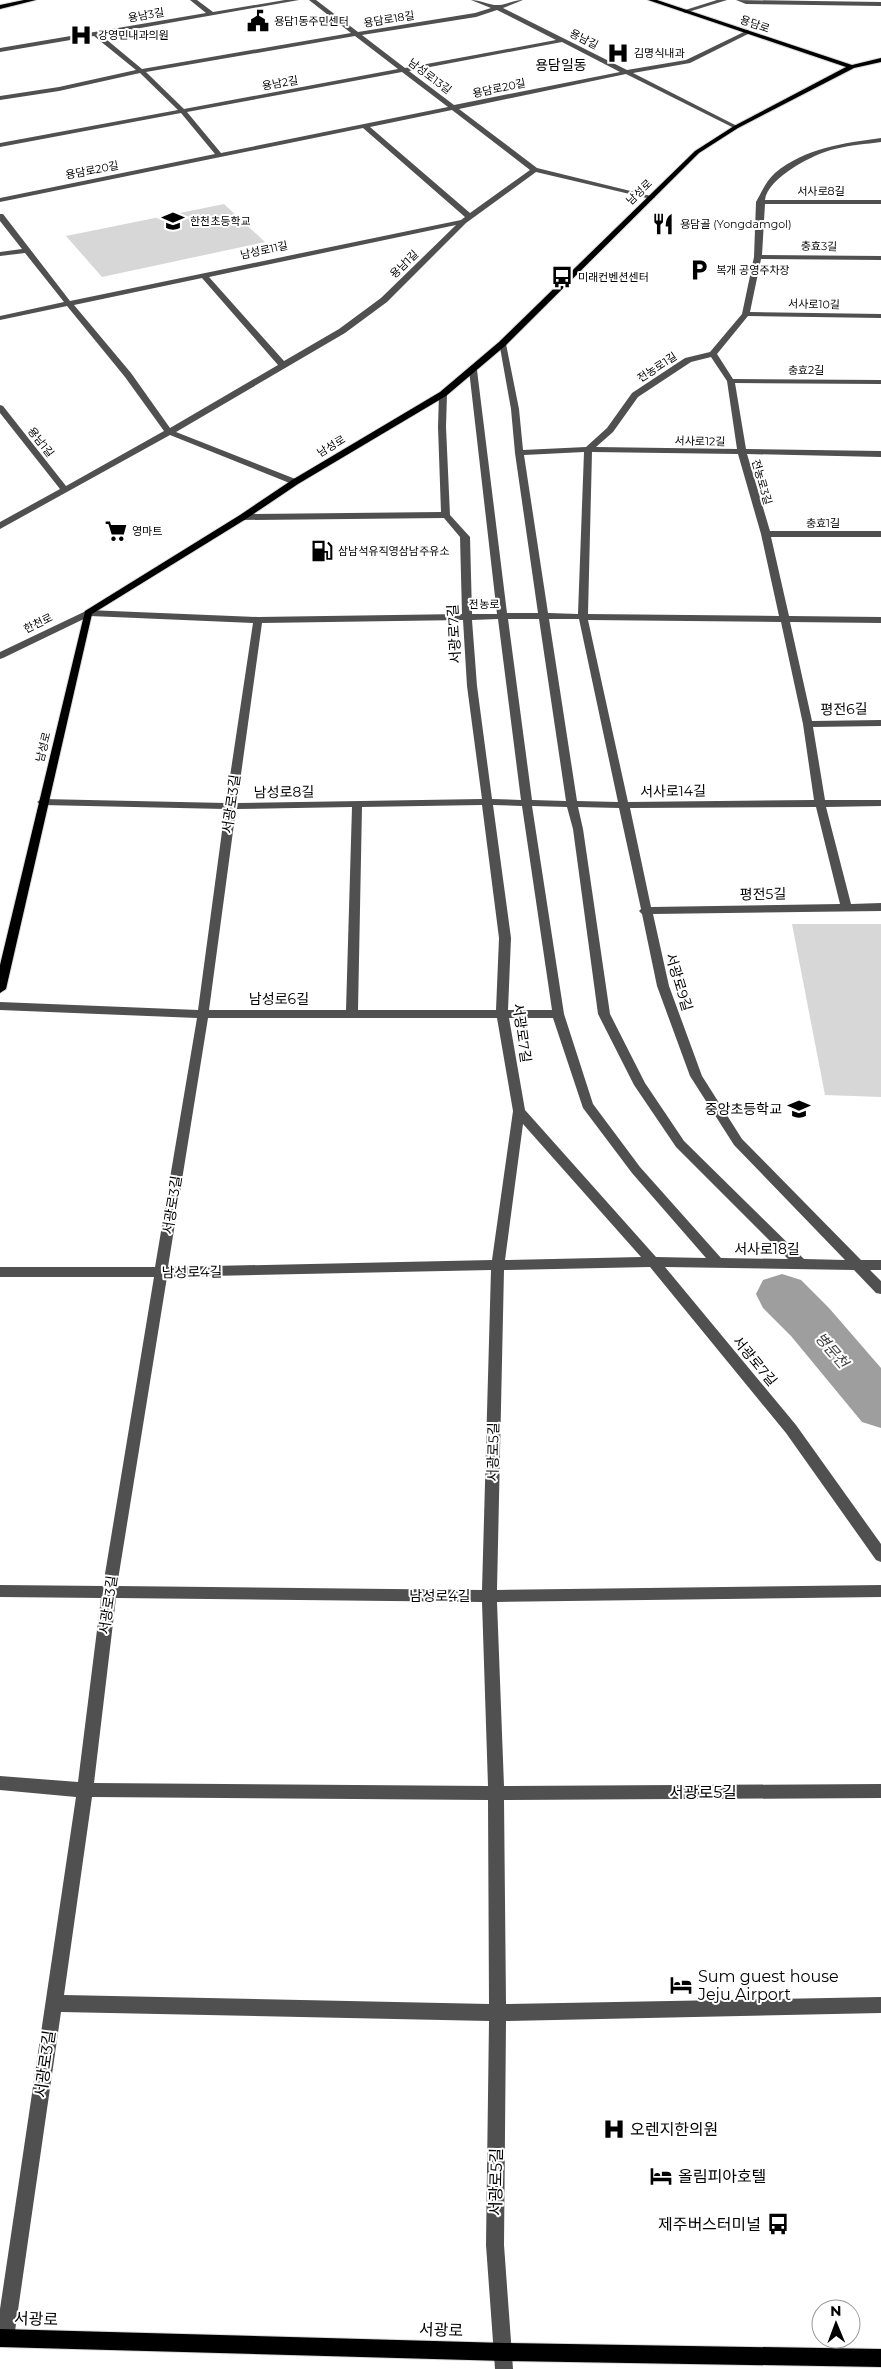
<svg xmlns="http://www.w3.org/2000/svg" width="881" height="2369" font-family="Montserrat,'Noto Sans KR',sans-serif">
	<rect width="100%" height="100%" fill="#fff"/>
	<g fill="#d7d7d7">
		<polygon points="224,204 265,242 102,277 66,236"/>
		<polygon points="792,924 881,924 881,1097 825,1095"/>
	</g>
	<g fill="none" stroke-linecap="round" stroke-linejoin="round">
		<polygon fill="#9e9e9e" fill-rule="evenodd" points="782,1274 801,1280 829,1308 881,1368 881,1428 862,1422 791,1336 763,1308 756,1294 763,1280"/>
		<g stroke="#dbdbdb" stroke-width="2">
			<g id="major">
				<polygon points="24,0 36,0 0,9 0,5"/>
				<polygon points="648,0 657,0 852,65 881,58 881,62 854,68 738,128 699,153 505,346 446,396 298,484 246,519 92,614 6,989 0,993 0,965 85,611 240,515 292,480 440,392 499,342 695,151 734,126 846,67"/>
				<polygon points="0,2329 505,2343 881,2349 881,2367 505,2361 0,2347"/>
			</g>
		</g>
		<g fill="#505050" fill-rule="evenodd">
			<path d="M190,0H197L213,12L285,0H299L101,35L142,69L351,33L309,0H316L358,32L475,13L491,8L471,0C480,0 491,6 499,5C508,4 514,0 523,0L503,8L627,70L686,60L748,30L750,33L690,63L633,73L739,127L734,128L626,74L459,109L537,168L655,197L651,199L536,172L466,223L387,302L345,333L176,432L298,480V484H292L170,435L0,529V522L60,489L0,413V405L3,406L66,486L164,431L125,377L67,306L0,320V316L64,302L25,253L0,256V252L22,249L0,221V214H3L70,301L461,220L465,217L363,128L0,202V198L215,154L181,113L0,147V143L178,110L140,73L59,91L0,100V96L59,87L136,70L94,36L0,52V48L206,13ZM497,10L556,40L405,68L362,35L476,17ZM355,36L398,69L184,109L146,72ZM562,42L620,72L454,105L409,71ZM402,72L448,107L221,153L187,112ZM452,110L530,170L470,213L370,127ZM456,225L381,298L339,329L284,361L209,277ZM202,278L278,365L170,428L131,373L74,305Z"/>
			<polygon points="717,0 727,0 685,13 682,11"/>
			<polygon points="736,0 881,2 881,6 746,4"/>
			<path d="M881,138V142C866,144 850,145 835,149C815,153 767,178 765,200H881V204H765L762,255L881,256V260L761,259L750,312L881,314V318L748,316L717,354L733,379L881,380V384L735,383L746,449L881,451V457L747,454L770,531H881V537H771L789,616L881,617V623L790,622L812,721L881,720V726L813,727L825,800H881V806L826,807L851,904L881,903V911L653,914L669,986L702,1076L742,1139L861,1260H881V1270H870L881,1281V1294L876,1293L854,1270L665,1267L796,1425L881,1544V1562L876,1560L786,1433L650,1267L504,1270L497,1590L881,1585V1597L497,1602L504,1786L881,1784V1798L504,1800L506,2004L881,1997V2013L506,2021L504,2245L513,2369H495L486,2245L489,2021L61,2012L14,2338L12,2345L5,2347L0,2345V2309L76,1797L0,1790V1776L78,1782L101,1598L0,1597V1585L103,1586L154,1277H0V1267H155L197,1018L0,1010V1002L198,1010L225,809L42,805L37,802L42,799L226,803L253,623L90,616L3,658L0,659V652L88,610L258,617L462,614L460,537L444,518L243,520L239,517L243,514L441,512L438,427L439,394L443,392L447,394L446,427L450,515L470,537L472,614H497L469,370L473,368L477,370L507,613H538L515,453L511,409L499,342L506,344L519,409L523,450L586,447L607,428L632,393L685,358L710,352L742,314L754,257L756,202C761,193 766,181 775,173C805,148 844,143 881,138ZM711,357L727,381L737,449L596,447L613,432L638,397L691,362ZM584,452L578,614L548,613L524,455ZM592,452L738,454L761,534L779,616L588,614ZM498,619L521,800L492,799L477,686L472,620ZM508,619H539L566,801L532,800ZM549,619H579L618,802L577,801ZM463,620L467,686L482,799L237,803L262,623ZM588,620L781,622L803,724L814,800L628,802ZM482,805L499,938L496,1010H358L362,807ZM493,805L522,806L552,1010H508L511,938ZM532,806L567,807L573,829L598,1014L634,1085L676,1147L788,1259L721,1258L640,1167L593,1104L564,1014ZM352,807L346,1010H209L236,809ZM578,807L619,808L641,909L639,911L642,914L657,986L690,1076L734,1145L845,1260L804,1259L684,1141L645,1083L610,1014L583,829ZM816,807L840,904L651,907L630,808ZM208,1018H497L513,1111L492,1260L168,1267ZM509,1018H553L583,1108L632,1173L706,1258L656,1257L525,1110ZM523,1124L641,1257L505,1260ZM491,1270L482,1590L117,1586L167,1277ZM116,1598L482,1602L488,1786L94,1783ZM92,1797L488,1800L489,2004L64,1995Z"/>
		</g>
		<use href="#major" fill="#000" fill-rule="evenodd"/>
	</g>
	<defs>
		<g id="civic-bare" transform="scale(1.725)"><path d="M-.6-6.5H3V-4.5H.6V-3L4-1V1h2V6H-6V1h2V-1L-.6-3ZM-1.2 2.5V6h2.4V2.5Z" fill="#000" stroke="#fff" stroke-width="2.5" paint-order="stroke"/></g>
		<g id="hospital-bare" transform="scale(1.725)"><path d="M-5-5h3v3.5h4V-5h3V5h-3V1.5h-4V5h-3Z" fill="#000" stroke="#fff" stroke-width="2.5" paint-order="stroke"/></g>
		<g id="school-bare" transform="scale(1.725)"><path d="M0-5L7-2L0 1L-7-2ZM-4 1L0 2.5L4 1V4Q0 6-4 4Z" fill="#000" stroke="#fff" stroke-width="2.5" paint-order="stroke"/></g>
		<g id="restaurant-bare" transform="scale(1.725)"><path d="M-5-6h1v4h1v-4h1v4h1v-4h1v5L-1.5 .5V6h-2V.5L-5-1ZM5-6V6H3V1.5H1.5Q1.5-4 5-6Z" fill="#000" stroke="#fff" stroke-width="2.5" paint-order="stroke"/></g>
		<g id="parking-bare" transform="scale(1.725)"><path d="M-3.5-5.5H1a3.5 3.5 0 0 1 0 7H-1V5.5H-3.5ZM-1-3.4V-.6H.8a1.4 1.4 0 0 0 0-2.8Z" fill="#000" stroke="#fff" stroke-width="2.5" paint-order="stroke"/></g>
		<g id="bus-bare" transform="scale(1.725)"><path d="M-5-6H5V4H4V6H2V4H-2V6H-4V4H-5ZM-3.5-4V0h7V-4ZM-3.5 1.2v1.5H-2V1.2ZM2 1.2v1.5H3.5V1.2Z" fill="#000" stroke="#fff" stroke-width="2.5" paint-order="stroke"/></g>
		<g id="supermarket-bare" transform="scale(1.725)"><path d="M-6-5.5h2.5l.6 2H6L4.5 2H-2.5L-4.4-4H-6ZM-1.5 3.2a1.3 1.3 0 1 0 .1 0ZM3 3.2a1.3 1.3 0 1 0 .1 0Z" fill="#000" stroke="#fff" stroke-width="2.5" paint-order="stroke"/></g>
		<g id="fuel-bare" transform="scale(1.725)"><path d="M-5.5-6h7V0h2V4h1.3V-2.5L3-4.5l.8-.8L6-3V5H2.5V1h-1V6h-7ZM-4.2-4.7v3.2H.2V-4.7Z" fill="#000" stroke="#fff" stroke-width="2.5" paint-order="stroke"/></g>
		<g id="hotel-bare" transform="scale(1.725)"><path d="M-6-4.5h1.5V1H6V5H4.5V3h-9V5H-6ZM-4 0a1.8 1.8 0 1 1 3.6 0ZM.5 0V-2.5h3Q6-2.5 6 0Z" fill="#000" stroke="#fff" stroke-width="2.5" paint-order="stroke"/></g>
	</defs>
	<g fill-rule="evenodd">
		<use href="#civic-bare" x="258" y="21"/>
		<use href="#hospital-bare" x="81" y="35"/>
		<use href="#hospital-bare" x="618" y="53"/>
		<use href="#school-bare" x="173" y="221"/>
		<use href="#restaurant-bare" x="663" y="224"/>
		<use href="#parking-bare" x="699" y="270"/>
		<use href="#bus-bare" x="562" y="277"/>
		<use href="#supermarket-bare" x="116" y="531"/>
		<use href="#fuel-bare" x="322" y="551"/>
		<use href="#school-bare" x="799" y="1109"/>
		<use href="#hotel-bare" x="681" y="1985"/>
		<use href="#hospital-bare" x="614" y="2129"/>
		<use href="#hotel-bare" x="661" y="2176"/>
		<use href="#bus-bare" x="778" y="2224"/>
	</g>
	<g text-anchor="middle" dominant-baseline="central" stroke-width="4" stroke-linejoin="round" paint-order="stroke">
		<g font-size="11" fill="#000" stroke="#fff">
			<text transform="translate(146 15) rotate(-10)">용남3길</text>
			<text transform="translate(389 19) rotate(-9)">용담로18길</text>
			<text transform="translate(755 24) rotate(19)">용담로</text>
			<text transform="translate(584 39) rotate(27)">용남길</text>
			<text transform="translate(430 76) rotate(37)">남성로13길</text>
			<text transform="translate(280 83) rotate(-10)">용남2길</text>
			<text transform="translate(499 88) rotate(-12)">용담로20길</text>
			<text transform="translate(92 170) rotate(-11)">용담로20길</text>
			<text x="821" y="191">서사로8길</text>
			<text transform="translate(639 192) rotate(-44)">남성로</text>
			<text transform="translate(819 246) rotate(1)">충효3길</text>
			<text transform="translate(264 250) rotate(-12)">남성로11길</text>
			<text transform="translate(404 264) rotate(-44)">용남1길</text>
			<text transform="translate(814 304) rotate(1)">서사로10길</text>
			<text transform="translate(657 367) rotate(-33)">전농로1길</text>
			<text x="806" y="370">충효2길</text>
			<text transform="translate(700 441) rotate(1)">서사로12길</text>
			<text transform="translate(41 442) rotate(52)">용남1길</text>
			<text transform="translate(331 446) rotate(-31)">남성로</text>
			<text transform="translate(762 482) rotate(74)">전농로3길</text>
			<text x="823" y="523">충효1길</text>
			<text x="484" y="604">전농로</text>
			<text transform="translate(38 623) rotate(-26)">한천로</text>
			<text transform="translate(43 747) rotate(-76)">남성로</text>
		</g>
		<g font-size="11" fill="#000" stroke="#fff" text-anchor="start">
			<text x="274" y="21">용담1동주민센터</text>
			<text x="98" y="35">강영민내과의원</text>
			<text x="634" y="53">김명식내과</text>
			<text x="190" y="221">한천초등학교</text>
			<text x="680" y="224">용담골 (Yongdamgol)</text>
			<text x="716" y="270">복개 공영주차장</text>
			<text x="578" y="277">미래컨벤션센터</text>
			<text x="132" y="531">영마트</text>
			<text x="338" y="551">삼남석유직영삼남주유소</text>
		</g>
		<g font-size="14" fill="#000" stroke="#fff">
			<text x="561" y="65">용담일동</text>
		</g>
		<g font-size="14" fill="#000" stroke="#fff">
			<text transform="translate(454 634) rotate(-93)">서광로7길</text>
			<text transform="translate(844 709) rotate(-1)">평전6길</text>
			<text transform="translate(673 791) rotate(-1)">서사로14길</text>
			<text transform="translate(284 792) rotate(-1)">남성로8길</text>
			<text transform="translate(231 804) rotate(-82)">서광로3길</text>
			<text transform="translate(763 894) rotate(-1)">평전5길</text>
			<text transform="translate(679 982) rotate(73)">서광로9길</text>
			<text x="279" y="999">남성로6길</text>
			<text transform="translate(522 1033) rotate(82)">서광로7길</text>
			<text transform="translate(172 1205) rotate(-81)">서광로3길</text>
			<text x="767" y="1249">서사로18길</text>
			<text transform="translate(192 1272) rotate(-1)">남성로4길</text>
			<text transform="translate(755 1361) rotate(50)">서광로7길</text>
			<text transform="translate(493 1452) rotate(-89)">서광로5길</text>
			<text x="440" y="1596">남성로4길</text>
			<text transform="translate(108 1605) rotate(-82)">서광로3길</text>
		</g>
		<g font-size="14" fill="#000" stroke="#fff" text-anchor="end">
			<text x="782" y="1109">중앙초등학교</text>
		</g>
		<g font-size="15" font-style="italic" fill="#3f3f3f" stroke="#fff">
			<text transform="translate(832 1350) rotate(49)">병문천</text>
		</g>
		<g font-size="16" fill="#000" stroke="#fff">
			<text x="703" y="1792">서광로5길</text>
			<text transform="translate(45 2064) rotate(-82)">서광로3길</text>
			<text transform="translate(496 2182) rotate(-89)">서광로5길</text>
			<text transform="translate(36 2319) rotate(2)">서광로</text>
			<text transform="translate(441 2330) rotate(2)">서광로</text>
		</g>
		<g font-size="16" fill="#000" stroke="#fff" text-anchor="start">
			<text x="698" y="1976">Sum guest house<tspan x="698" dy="18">Jeju Airport</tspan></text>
			<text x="630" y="2129">오렌지한의원</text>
			<text x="678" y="2176">올림피아호텔</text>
			<text x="761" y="2224" text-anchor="end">제주버스터미널</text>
		</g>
	</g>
	<g transform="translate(836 2324) rotate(359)"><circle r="24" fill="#ffffff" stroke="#999999"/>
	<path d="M0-4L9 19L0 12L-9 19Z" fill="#000000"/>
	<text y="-8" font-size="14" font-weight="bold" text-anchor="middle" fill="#000000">N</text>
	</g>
</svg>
